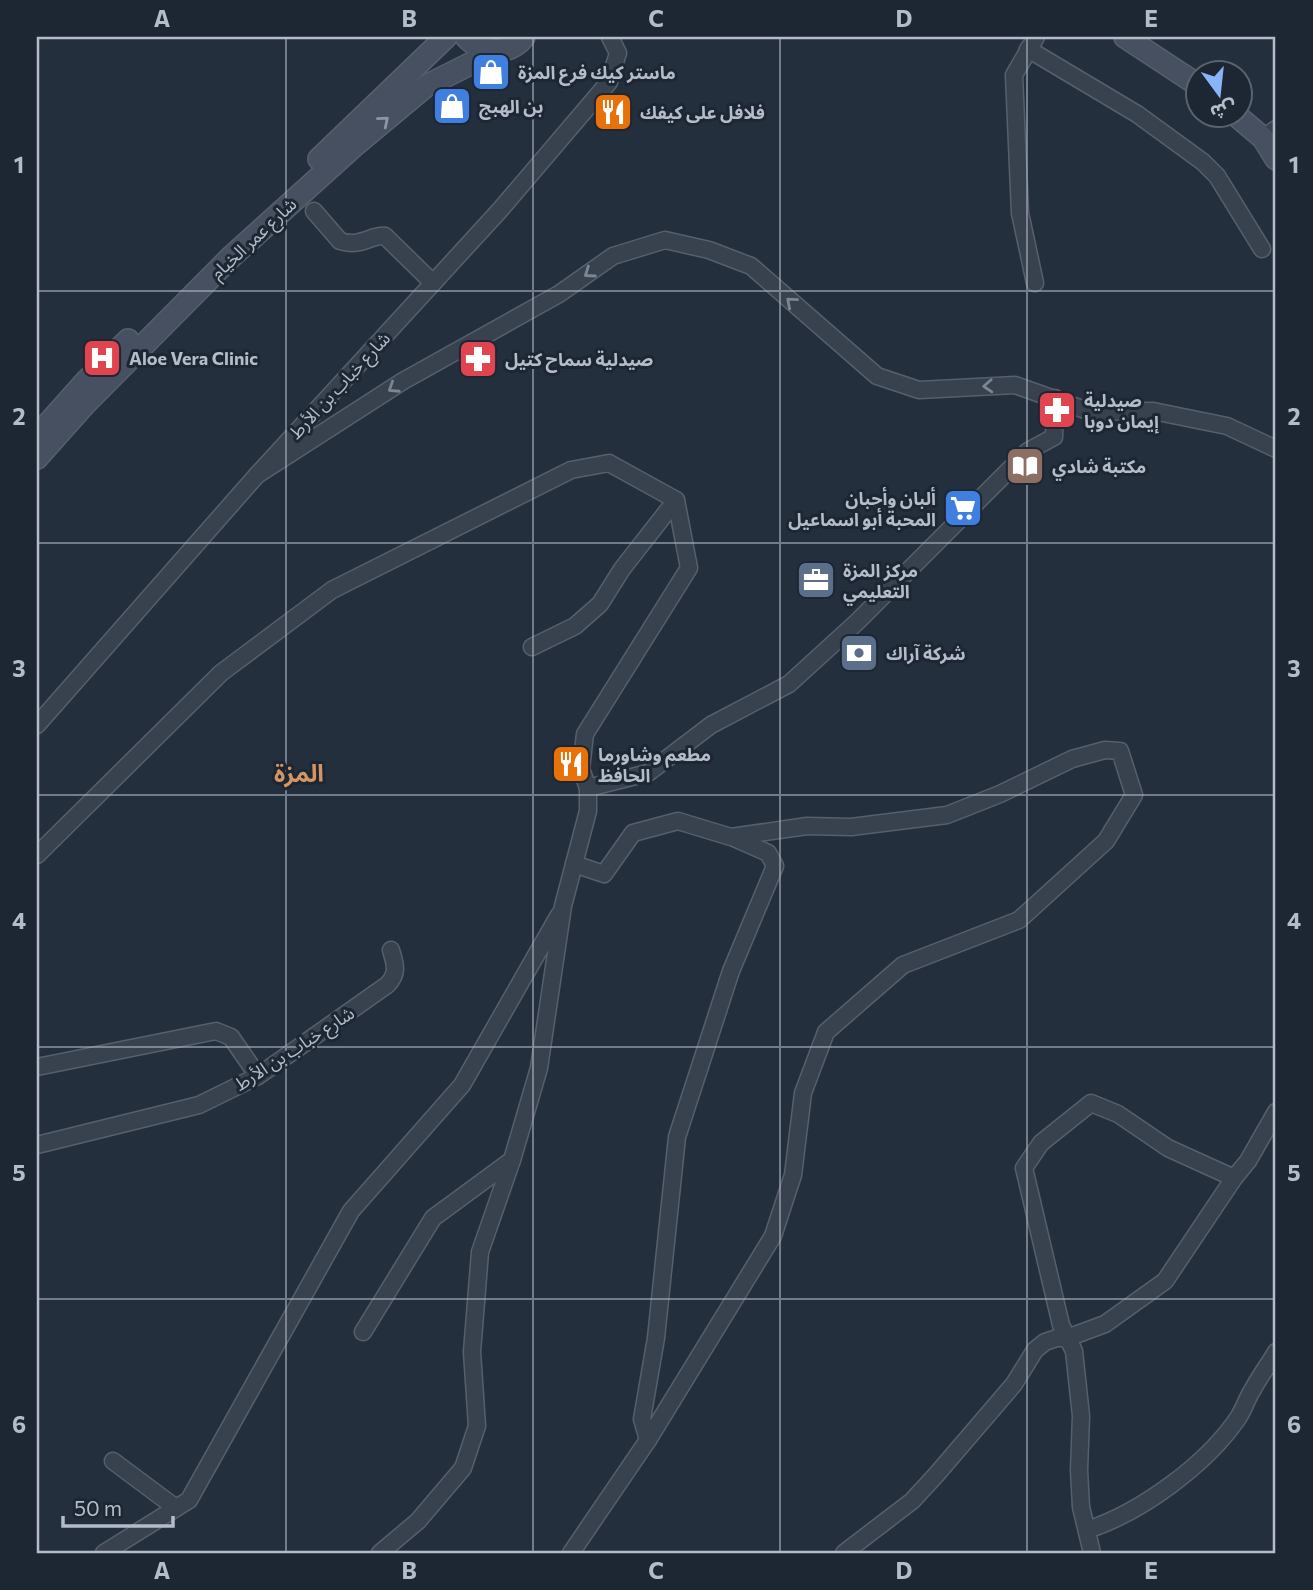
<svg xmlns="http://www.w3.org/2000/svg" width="1313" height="1590" font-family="Commissioner,'Noto Sans Arabic',sans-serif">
	<rect width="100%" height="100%" fill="#242f3e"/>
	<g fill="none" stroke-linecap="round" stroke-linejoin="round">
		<g stroke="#565f6c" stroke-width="19">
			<g id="street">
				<polyline points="1028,49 1137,114 1203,162 1217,176 1262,249"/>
				<polyline points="1263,138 1276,129"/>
				<path d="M314,211L340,241C361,248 372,234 385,236L433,283"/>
				<polyline points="1035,283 1020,213 1014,75 1036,37"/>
				<polyline points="257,475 403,381 559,294 613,256 665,240 709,250 751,266 877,376 919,390 1015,385 1091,412 1153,411 1227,426 1276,449"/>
				<polyline points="532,647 575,626 600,604 622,569 676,500"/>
				<polyline points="37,725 257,475 500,210 609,82 618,53 610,37"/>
				<polyline points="588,788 648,773 711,725 789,684 857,622 1028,451 1054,437 1055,398"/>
				<polyline points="37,855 221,673 332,590 571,470 609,463 676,500 689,568 585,734 581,769 588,788 588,811 563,906 539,1068 512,1160 480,1252 472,1352 477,1426 463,1468 418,1521 380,1553"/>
				<polyline points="37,1067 216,1031 231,1037 258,1076"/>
				<path d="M37,1145L199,1105L258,1076L387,985C399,973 395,964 391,950"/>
				<polyline points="363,1332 433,1218 512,1160"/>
				<polyline points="648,1440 642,1419 656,1338 677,1137 731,971 775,866 768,853 734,838"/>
				<polyline points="113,1461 176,1508"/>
				<path d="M1087,1530C1140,1513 1206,1465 1238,1418C1244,1409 1247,1398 1253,1389C1260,1376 1269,1364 1276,1352"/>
				<polyline points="104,1553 189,1500 351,1211 462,1085 559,915"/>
				<polyline points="571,1553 648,1440 773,1236 793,1175 803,1093 826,1032 903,965 1019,920 1106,841 1134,795 1120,751 1105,750 1072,759 1000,794 947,815 851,827 807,826 731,837 678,821 633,833 604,874 574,864"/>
				<polyline points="844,1553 912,1501 936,1475 1014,1384 1035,1350 1045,1342 1057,1338 1067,1338 1105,1324 1165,1281 1234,1178"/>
				<polyline points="1092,1553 1081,1507 1079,1470 1081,1416 1074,1351 1061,1325 1024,1168 1041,1143 1091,1103 1118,1114 1168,1148 1234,1178 1248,1161 1276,1112"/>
			</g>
		</g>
		<g stroke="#565f6c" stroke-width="24">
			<g id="secondary">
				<path d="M466,37C482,54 509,56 524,37"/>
				<polyline points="1125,37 1198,85"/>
				<polyline points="1237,116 1263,138 1276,159"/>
				<polyline points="319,159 446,37"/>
				<polyline points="37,436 87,380 128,340"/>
				<polyline points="37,458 85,404 231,257 354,146 426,86 496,51"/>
			</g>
		</g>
		<use href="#street" stroke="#38414e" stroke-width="16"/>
		<use href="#secondary" stroke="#465061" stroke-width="21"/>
	</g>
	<defs><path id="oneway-chevron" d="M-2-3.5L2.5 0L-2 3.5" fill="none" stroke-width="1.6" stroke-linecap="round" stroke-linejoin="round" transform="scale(1.75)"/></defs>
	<use stroke="#8e96a5" href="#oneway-chevron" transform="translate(384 121) rotate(-40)"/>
	<g stroke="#7c8592">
		<use href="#oneway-chevron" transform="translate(589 273) rotate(145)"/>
		<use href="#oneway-chevron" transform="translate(791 302) rotate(-139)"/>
		<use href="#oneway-chevron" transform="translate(988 386) rotate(177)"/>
		<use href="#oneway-chevron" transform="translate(393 388) rotate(147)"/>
	</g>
	<path fill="none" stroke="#b4bcc9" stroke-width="2" stroke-opacity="0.55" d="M286,37V1553M533,37V1553M780,37V1553M1027,37V1553M37,291H1276M37,543H1276M37,795H1276M37,1047H1276M37,1299H1276"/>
	<defs>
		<g id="shop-square" transform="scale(2.0125)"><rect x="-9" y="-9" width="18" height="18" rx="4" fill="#3f7fe0" stroke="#1d2633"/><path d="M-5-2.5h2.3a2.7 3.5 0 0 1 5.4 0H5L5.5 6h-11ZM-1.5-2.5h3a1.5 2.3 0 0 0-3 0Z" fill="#fff"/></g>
		<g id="restaurant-square" transform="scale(2.0125)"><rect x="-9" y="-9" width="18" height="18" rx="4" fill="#e8710a" stroke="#1d2633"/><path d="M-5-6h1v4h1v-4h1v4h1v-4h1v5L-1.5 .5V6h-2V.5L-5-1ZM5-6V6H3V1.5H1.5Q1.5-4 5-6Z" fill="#fff"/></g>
		<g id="hospital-square" transform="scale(2.0125)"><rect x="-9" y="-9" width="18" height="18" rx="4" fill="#e0444e" stroke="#1d2633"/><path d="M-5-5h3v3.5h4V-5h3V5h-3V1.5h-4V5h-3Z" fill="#fff"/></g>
		<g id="pharmacy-square" transform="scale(2.0125)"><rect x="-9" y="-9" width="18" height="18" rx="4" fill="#e0444e" stroke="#1d2633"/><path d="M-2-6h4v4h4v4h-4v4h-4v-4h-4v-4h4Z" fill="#fff"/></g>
		<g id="library-square" transform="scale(2.0125)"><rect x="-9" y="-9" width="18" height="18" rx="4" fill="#8d6e63" stroke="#1d2633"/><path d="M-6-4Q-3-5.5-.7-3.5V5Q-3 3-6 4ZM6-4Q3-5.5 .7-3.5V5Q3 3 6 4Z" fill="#fff"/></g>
		<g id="supermarket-square" transform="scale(2.0125)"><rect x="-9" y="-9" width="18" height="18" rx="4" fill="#3f7fe0" stroke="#1d2633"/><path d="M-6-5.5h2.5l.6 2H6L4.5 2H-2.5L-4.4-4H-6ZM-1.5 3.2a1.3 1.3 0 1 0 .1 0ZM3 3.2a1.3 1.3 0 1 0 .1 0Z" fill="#fff"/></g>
		<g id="office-square" transform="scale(2.0125)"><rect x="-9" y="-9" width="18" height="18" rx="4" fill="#5c6f8a" stroke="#1d2633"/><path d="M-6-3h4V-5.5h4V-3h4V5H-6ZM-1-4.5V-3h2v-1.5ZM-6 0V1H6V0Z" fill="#fff"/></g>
		<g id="bank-square" transform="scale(2.0125)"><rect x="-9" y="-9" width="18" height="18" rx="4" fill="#5c6f8a" stroke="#1d2633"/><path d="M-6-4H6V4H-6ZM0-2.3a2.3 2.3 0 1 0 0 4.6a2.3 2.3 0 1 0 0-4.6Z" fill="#fff"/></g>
	</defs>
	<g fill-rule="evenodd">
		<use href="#shop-square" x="491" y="72"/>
		<use href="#shop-square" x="452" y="106"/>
		<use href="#restaurant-square" x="613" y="112"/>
		<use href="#hospital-square" x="102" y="358"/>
		<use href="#pharmacy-square" x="478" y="359"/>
		<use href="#pharmacy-square" x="1057" y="410"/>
		<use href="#library-square" x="1025" y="466"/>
		<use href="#supermarket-square" x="963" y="508"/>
		<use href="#office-square" x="816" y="580"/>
		<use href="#bank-square" x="859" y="653"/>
		<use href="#restaurant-square" x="571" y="764"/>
	</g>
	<g text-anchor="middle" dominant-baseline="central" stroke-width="6" stroke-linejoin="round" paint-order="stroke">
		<g font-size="18" font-weight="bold" fill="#b4bcc9" stroke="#1d2633" text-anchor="start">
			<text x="518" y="72">ماستر كيك فرع المزة</text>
			<text x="479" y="106">بن الهبج</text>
			<text x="640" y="112">فلافل على كيفك</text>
			<text x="129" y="358">Aloe Vera Clinic</text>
			<text x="505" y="359">صيدلية سماح كتيل</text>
			<text x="1084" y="400">صيدلية<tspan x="1084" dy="21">إيمان دوبا</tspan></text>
			<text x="1052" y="466">مكتبة شادي</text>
			<text x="936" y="498" text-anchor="end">ألبان وأجبان<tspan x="936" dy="21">المحبة أبو اسماعيل</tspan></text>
			<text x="843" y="570">مركز المزة<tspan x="843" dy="21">التعليمي</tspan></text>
			<text x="886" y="653">شركة آراك</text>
			<text x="598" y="754">مطعم وشاورما<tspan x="598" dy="21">الحافظ</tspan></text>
		</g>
		<g font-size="18" fill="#b4bcc9" stroke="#1d2633">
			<text transform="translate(253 238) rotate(-43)">شارع عمر الخيام</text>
			<text transform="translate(339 385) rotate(-47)">شارع خباب بن الأرط</text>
			<text transform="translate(294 1048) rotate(-33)">شارع خباب بن الأرط</text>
		</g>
		<g font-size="24" font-weight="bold" fill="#d59563" stroke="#1d2633">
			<text x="299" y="772">المزة</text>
		</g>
	</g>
	<rect width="1313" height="1590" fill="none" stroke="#1d2633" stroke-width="77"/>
	<g transform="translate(1219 94) rotate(165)"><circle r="33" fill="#1d2633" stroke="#59626f" stroke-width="2"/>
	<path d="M0-5L12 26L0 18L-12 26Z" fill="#8ab4f8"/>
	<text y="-10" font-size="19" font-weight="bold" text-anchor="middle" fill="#b4bcc9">ش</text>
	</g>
	<path d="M63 1516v10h110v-10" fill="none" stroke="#b4bcc9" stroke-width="3.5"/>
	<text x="74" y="1516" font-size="21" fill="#b4bcc9" stroke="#1d2633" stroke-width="5" paint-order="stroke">50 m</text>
	<rect x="38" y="38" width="1236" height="1514" fill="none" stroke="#b4bcc9" stroke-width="2.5"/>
	<g font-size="23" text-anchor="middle" font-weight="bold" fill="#b4bcc9">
		<text x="162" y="27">A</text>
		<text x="409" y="27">B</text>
		<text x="656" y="27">C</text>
		<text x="904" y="27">D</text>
		<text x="1151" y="27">E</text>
		<text x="19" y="173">1</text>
		<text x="1294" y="173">1</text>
		<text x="19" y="425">2</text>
		<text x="1294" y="425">2</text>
		<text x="19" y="677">3</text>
		<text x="1294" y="677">3</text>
		<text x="19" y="929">4</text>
		<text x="1294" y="929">4</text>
		<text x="19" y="1181">5</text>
		<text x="1294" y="1181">5</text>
		<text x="19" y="1433">6</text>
		<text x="1294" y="1433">6</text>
		<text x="162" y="1579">A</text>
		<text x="409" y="1579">B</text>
		<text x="656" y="1579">C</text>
		<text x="904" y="1579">D</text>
		<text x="1151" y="1579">E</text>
	</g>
</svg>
